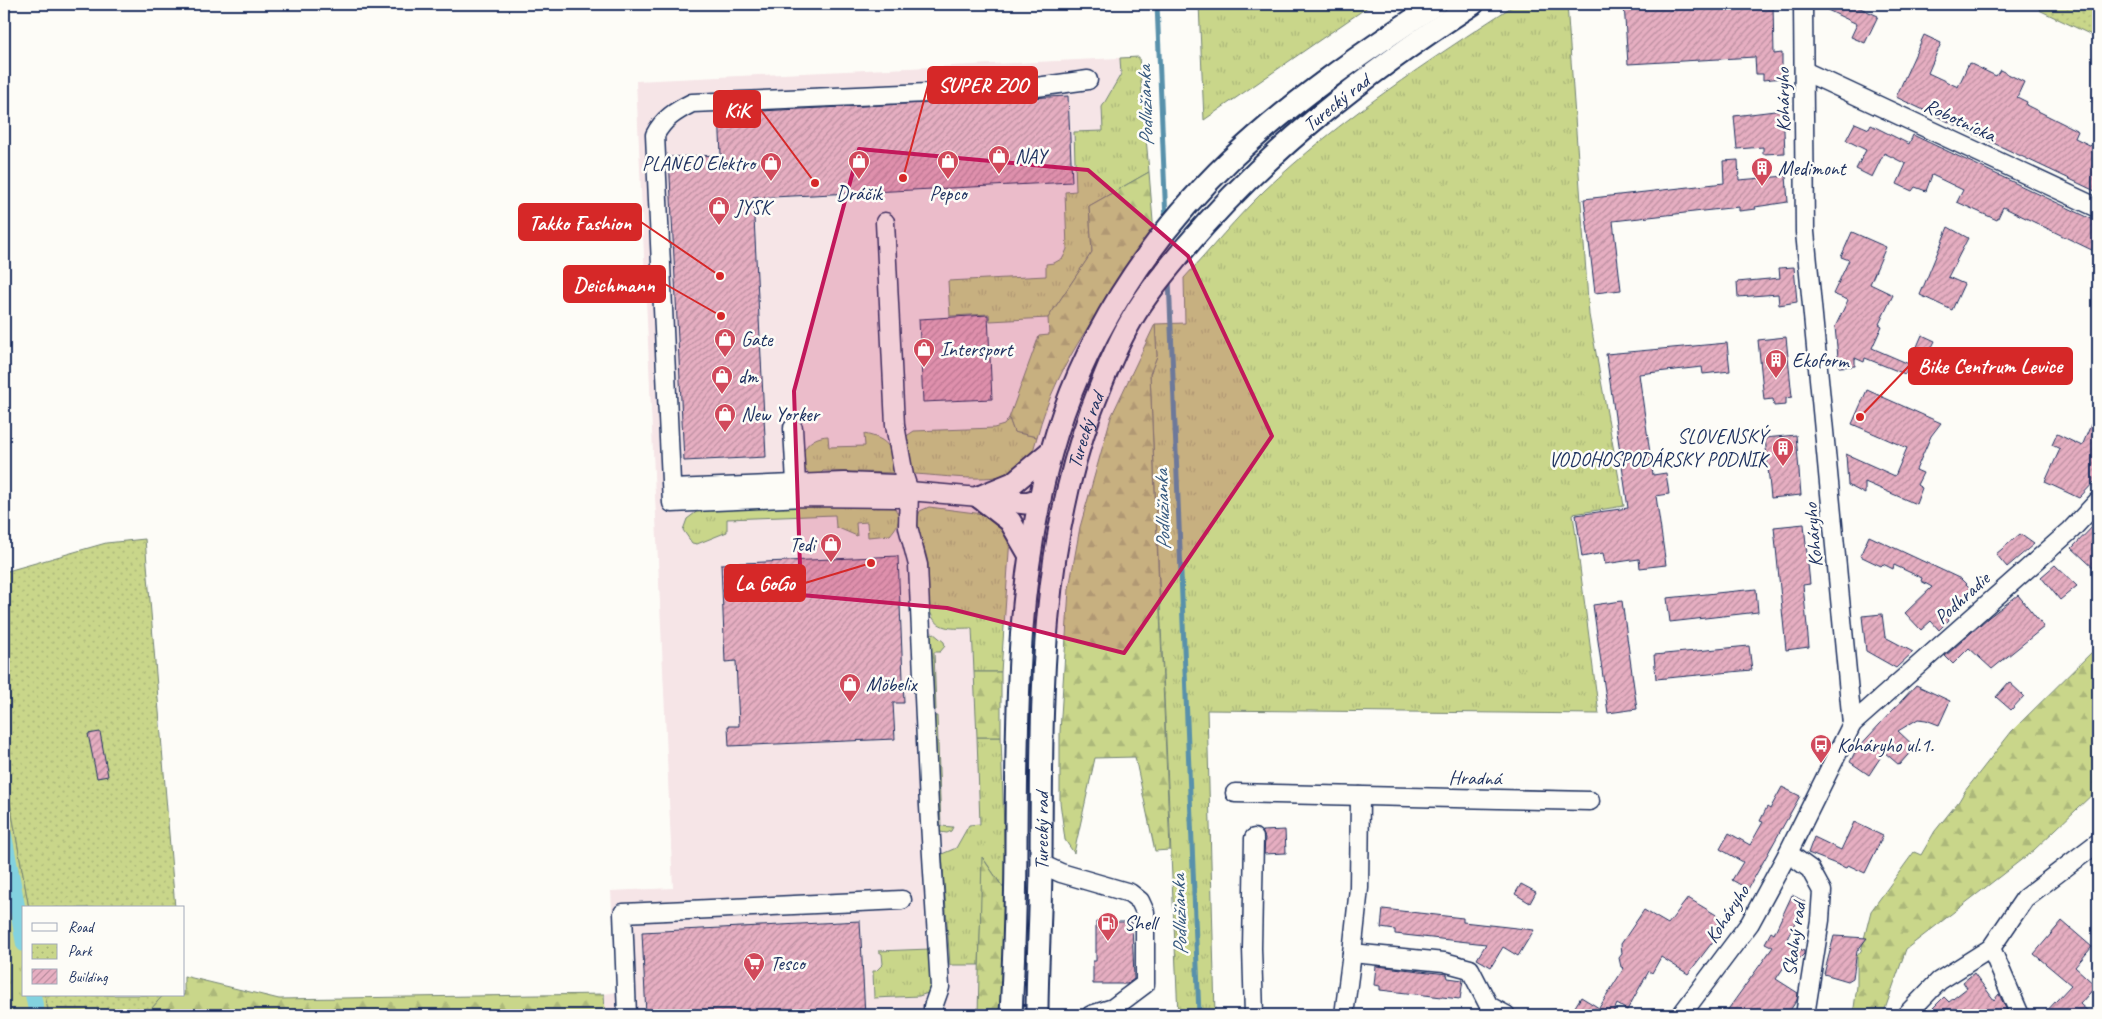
<svg xmlns="http://www.w3.org/2000/svg" width="2102" height="1019" font-family="Caveat,sans-serif">
	<defs>
		<pattern id="grass-tufts" width="24" height="20" patternUnits="userSpaceOnUse" patternTransform="scale(1.25)"><rect width="24" height="20" fill="#c9d68a"/><path d="M3 7l-1-3M5 7V3M7 7l1-3M15 17l-1-3M17 17v-4M19 17l1-3" fill="none" stroke="#acb87a"/></pattern>
		<pattern id="forest-firs" width="22" height="20" patternUnits="userSpaceOnUse" patternTransform="scale(1.25)"><rect width="22" height="20" fill="#c9d68a"/><path d="M5 1l3.5 6h-7zM16 11l3.5 6h-7z" fill="#acb87a"/></pattern>
		<pattern id="park-dots" width="8" height="8" patternUnits="userSpaceOnUse" patternTransform="scale(1.25)"><rect width="8" height="8" fill="#c9d68a"/><path d="M2 2h.1M6 6h.1" fill="none" stroke="#acb87a" stroke-width="1.8" stroke-linecap="round"/></pattern>
		<pattern id="building-hatch" width="6" height="6" patternUnits="userSpaceOnUse" patternTransform="scale(1.25)"><rect width="6" height="6" fill="#e6aec1"/><path d="M-1 1l2-2M0 6l6-6M5 7l2-2" fill="none" stroke="#ba8ea0"/></pattern>
	</defs>
	<rect width="100%" height="100%" fill="#fdfcf7"/>
	<filter id="ink" filterUnits="userSpaceOnUse"><feTurbulence type="fractalNoise" baseFrequency=".02" numOctaves="2"/><feDisplacementMap in="SourceGraphic" scale="10" xChannelSelector="R" yChannelSelector="G"/><feConvolveMatrix kernelMatrix="1 2 1 2 8 2 1 2 1" color-interpolation-filters="sRGB"/></filter>
	<g filter="url(#ink)">
		<polygon fill="#f6e5e7" points="1139,57 1154,234 1091,321 1061,372 1041,421 1010,548 1002,642 1001,711 1006,892 1001,1015 605,1015 604,994 617,992 611,891 673,888 636,81"/>
		<g fill="url(#grass-tufts)" stroke="#728274">
			<polygon points="1199,4 1372,4 1204,120"/>
			<path d="M1516,4H1567L1589,315L1624,506L1573,514L1599,714L1207,710L1215,1015H1178L1150,374L1157,356L1155,324L1185,323L1184,278C1211,249 1236,218 1264,191C1340,119 1428,61 1516,4Z"/>
			<polygon points="1139,57 1149,172 1089,206 1092,252 1048,318 990,321 989,314 950,316 948,281 1046,276 1046,264 1054,263 1063,258 1067,249 1065,192 1076,191 1074,132 1103,131 1102,107 1121,74 1120,58"/>
			<path d="M1009,418L1014,432L1037,437L1031,458C1022,464 1014,471 1004,475C983,482 938,475 914,474L907,465L905,437L914,431L994,428L1004,425Z"/>
			<path d="M864,434C890,439 893,449 895,473L823,471L818,477C792,472 799,437 828,436L829,447L865,446Z"/>
			<path d="M888,502C902,514 902,521 890,535L868,537L867,522L856,523L857,536L836,527L835,515L727,519V532L697,544L692,543L683,530L687,519L703,507Z"/>
			<path d="M929,507L991,515L1010,537L1001,672H974L972,628C958,628 941,631 933,618C925,606 929,578 928,564C926,546 913,530 920,511Z"/>
			<polygon points="933,633 944,642 945,646 940,652 934,652 936,710 933,710 930,634"/>
			<polygon points="934,716 937,716 941,826 953,827 951,831 947,833 940,832 938,827"/>
			<polygon points="977,737 1001,737 1006,892 983,858 979,965 950,965 942,854 956,848 969,825 980,824"/>
			<polygon points="4,776 7,786 29,908 24,908 24,995 45,995 49,1015 10,1015 4,986"/>
			<polygon points="930,949 932,986 931,992 919,996 874,998 873,971 876,971 883,964 882,954 878,951"/>
		</g>
		<g fill="url(#forest-firs)" stroke="#728274">
			<path d="M1149,172L1154,234C1108,298 1057,360 1037,437L1014,432L1009,418L1039,336L1049,335L1048,318L1092,252L1089,206Z"/>
			<polygon points="1155,324 1157,356 1150,374 1170,850 1155,851 1135,757 1095,758 1074,853 1065,840 1060,802 1060,732 1069,589 1080,527 1111,417"/>
			<polygon points="2098,646 2098,789 2034,850 1906,949 1883,1015 1853,1015 1857,986 1857,956 1861,951 1871,911 1914,852 1921,855 1935,831 1959,801 1965,791 2012,731"/>
			<polygon points="974,672 1001,672 1001,737 977,737"/>
			<polygon points="982,857 1006,892 1001,1015 956,1015 955,1011 978,1014"/>
			<polygon points="184,976 279,999 604,994 605,1015 146,1015 163,995 184,995"/>
		</g>
		<g fill="url(#park-dots)" stroke="#728274">
			<polygon points="2042,4 2098,4 2098,38 2039,10"/>
			<polygon points="145,539 175,908 29,908 7,786 4,776 4,572 106,543"/>
			<polygon points="45,995 163,995 146,1015 49,1015"/>
		</g>
		<g fill="none" stroke-linecap="round" stroke-linejoin="round">
			<g stroke="#5991ab" stroke-width="5">
				<polyline points="1157,4 1166,221"/>
				<polyline points="1169,279 1199,1015"/>
			</g>
			<g stroke="#83d2df" stroke-width="16">
				<polyline points="4,835 24,944"/>
				<polyline points="33,995 37,1015"/>
			</g>
		</g>
		<g fill="url(#building-hatch)" stroke="#1b2f5e">
			<polygon points="1624,4 1773,4 1774,54 1782,53 1782,78 1763,80 1763,74 1756,74 1755,57 1628,64"/>
			<polygon points="1815,4 1851,4 1878,16 1865,43 1851,37 1857,24"/>
			<polygon points="1924,35 1941,43 1928,73 1958,87 1969,63 1996,76 2000,70 2024,82 2017,97 2027,102 2026,105 2078,131 2075,138 2098,149 2098,184 2095,191 1896,97"/>
			<polygon points="1068,96 1072,182 753,198 766,457 684,461 669,157 721,155 719,113"/>
			<polygon points="1783,110 1785,153 1763,154 1763,147 1737,149 1734,116"/>
			<polygon points="1855,123 1869,129 1871,125 1909,144 1913,135 2098,222 2098,253 2003,207 1997,220 1957,202 1963,190 1932,175 1926,191 1915,187 1912,191 1897,184 1906,164 1884,153 1872,177 1856,169 1866,150 1846,140"/>
			<polygon points="1738,160 1739,180 1786,176 1788,202 1755,207 1756,209 1739,211 1739,207 1613,221 1621,290 1595,293 1584,199 1724,183 1723,161"/>
			<polygon points="1948,227 1968,238 1948,277 1964,284 1952,310 1920,295"/>
			<polygon points="1852,232 1886,247 1870,284 1893,295 1879,324 1882,326 1872,348 1909,364 1905,374 1865,358 1864,362 1855,358 1855,366 1839,367 1835,327 1848,300 1833,294 1849,260 1841,257"/>
			<polygon points="1794,267 1797,302 1779,305 1778,294 1738,297 1737,282 1780,278 1779,268"/>
			<polygon points="988,315 992,399 923,402 919,319"/>
			<polygon points="1922,335 1935,341 1928,355 1916,349"/>
			<polygon points="1786,337 1792,397 1786,398 1786,405 1774,406 1773,399 1764,400 1758,340"/>
			<polygon points="1727,343 1730,371 1703,374 1702,367 1639,374 1653,475 1666,473 1669,494 1656,496 1666,565 1640,568 1639,559 1605,564 1603,553 1582,557 1576,515 1628,508 1606,354"/>
			<polygon points="1867,390 1941,423 1931,436 1916,470 1923,473 1917,485 1922,488 1916,504 1865,482 1865,494 1848,485 1846,454 1895,476 1907,448 1852,424"/>
			<polygon points="2098,408 2098,478 2079,498 2045,482 2060,449 2052,445 2057,434 2082,446"/>
			<polygon points="1796,435 1801,495 1771,498 1765,438"/>
			<polygon points="2098,521 2098,572 2072,548"/>
			<polygon points="1804,524 1810,584 1803,585 1809,647 1786,650 1774,527"/>
			<polygon points="2020,534 2034,544 2007,567 1996,554"/>
			<polygon points="1869,536 1961,579 1974,592 1946,616 1949,620 1939,630 1931,621 1921,630 1905,613 1932,587 1921,581 1922,578 1894,565 1893,569 1883,564 1881,566 1860,556"/>
			<polygon points="898,556 904,703 893,703 895,739 729,746 728,726 739,726 736,661 725,662 721,564"/>
			<polygon points="2055,565 2077,586 2060,600 2041,577"/>
			<polygon points="1756,589 1758,612 1670,622 1667,598"/>
			<polygon points="2018,595 2044,627 1992,669 1969,648 1953,664 1945,656 1989,617"/>
			<polygon points="1622,601 1637,709 1608,713 1593,605"/>
			<polygon points="1882,614 1885,637 1913,652 1896,668 1866,651 1862,616"/>
			<polygon points="1749,646 1752,670 1656,679 1654,655"/>
			<polygon points="2009,682 2024,696 2011,710 1996,697"/>
			<polygon points="1916,685 1950,701 1939,725 1926,720 1918,719 1898,731 1915,747 1899,765 1884,752 1869,775 1850,762 1856,750"/>
			<polygon points="100,732 108,776 97,778 88,734"/>
			<polygon points="1782,787 1800,796 1748,889 1732,880 1743,862 1720,849 1729,833 1750,845 1763,822 1760,821 1767,807 1770,809"/>
			<polygon points="1854,822 1883,836 1865,873 1848,865 1846,868 1808,853 1814,837 1841,850"/>
			<polygon points="1285,830 1286,853 1264,854 1265,838 1262,831"/>
			<polygon points="1521,884 1536,892 1530,903 1515,894"/>
			<polygon points="1792,895 1805,902 1786,941 1804,951 1804,954 1797,961 1790,958 1776,979 1798,993 1797,1000 1787,1015 1724,1015 1773,947 1765,943 1771,932 1774,934"/>
			<polygon points="1688,898 1728,922 1688,974 1661,957 1652,973 1649,971 1627,1010 1617,1004 1612,1015 1583,1015 1573,1010 1581,997 1599,1008 1624,968 1621,967 1619,958 1622,954 1621,944 1644,910 1668,924"/>
			<polygon points="1383,909 1463,918 1463,922 1534,930 1518,956 1503,947 1491,967 1477,959 1486,944 1395,934 1395,930 1381,928"/>
			<polygon points="860,921 865,1015 646,1015 642,932"/>
			<polygon points="2062,921 2092,947 2075,967 2096,986 2080,1004 2092,1015 2043,1015 2071,985 2034,954"/>
			<polygon points="1096,922 1132,922 1134,979 1127,984 1093,984 1093,961 1096,961"/>
			<polygon points="1834,936 1867,938 1857,951 1853,978 1848,981 1824,974"/>
			<polygon points="1376,966 1447,974 1448,978 1463,980 1460,999 1380,990 1380,986 1374,985"/>
			<polygon points="1974,973 1994,1000 1999,994 2009,1015 1926,1015 1944,997 1949,1002 1967,988 1963,982"/>
		</g>
		<g fill="none" stroke-linecap="round" stroke-linejoin="round">
			<g stroke="#1b2f5e" stroke-width="21">
				<g id="minor">
					<polyline points="1804,71 2098,208"/>
					<polyline points="885,222 895,425 904,476 909,491 908,527 918,565 929,806 940,987 933,1007 933,1015"/>
					<polyline points="793,428 796,483 802,492"/>
					<polyline points="672,489 844,482 895,484 909,491 979,497"/>
					<path d="M909,491L898,498L804,497L672,503L655,135C663,119 676,111 692,103L1022,89L1088,80"/>
					<polyline points="1852,724 2071,530 2098,501"/>
					<polyline points="1235,793 1590,801"/>
					<polyline points="1360,796 1359,888 1352,953 1444,962 1470,969 1489,1006 1506,1015"/>
					<polyline points="1254,838 1252,948 1254,1015"/>
					<polyline points="1788,853 1810,869 1822,891 1820,920 1805,1015"/>
					<polyline points="1041,864 1061,873 1130,893 1140,901 1145,912 1145,984 1113,1008 1091,1015"/>
					<polyline points="627,1015 623,913 902,900"/>
					<polyline points="1344,1015 1352,953"/>
					<polyline points="1681,1015 1750,923 1788,853 1852,724 1805,232 1803,4"/>
					<polyline points="1906,1015 1939,981 1991,948"/>
					<polyline points="2020,1015 1991,948 2025,898 2096,844 2098,844"/>
				</g>
			</g>
			<g stroke="#1b2f5e" stroke-width="25">
				<g id="major">
					<polyline points="979,497 1013,483 1051,451"/>
					<polyline points="979,497 1010,521 1029,554"/>
					<polyline points="982,498 1026,503 1040,499"/>
					<path d="M1011,1015C1014,956 1016,898 1016,839C1017,710 1016,579 1051,453C1081,342 1147,240 1230,160C1292,101 1364,52 1436,4"/>
					<path id="s1" d="M1037,1015C1037,964 1041,913 1041,861C1042,707 1038,558 1091,411C1103,380 1115,348 1132,319C1147,293 1166,271 1185,248C1266,151 1367,73 1473,4"/>
				</g>
			</g>
			<use href="#minor" stroke="#fdfcf7" stroke-width="18"/>
			<use href="#major" stroke="#fdfcf7" stroke-width="21"/>
		</g>
	</g>
	<path fill="#c2185b" fill-opacity="0.2" stroke="#c2185b" stroke-width="4" stroke-linejoin="round" d="M859,149L1088,170L1188,256L1272,436L1124,653L947,608L801,595L794,391Z"/>
	<defs>
		<g id="shop-pin" transform="scale(1.125)"><path d="M0 17L-7.5 6A9.5 9.5 0 1 1 7.5 6Z" fill="#d1495b" stroke="#fdfcf7"/><path d="M-5-2.5h2.3a2.7 3.5 0 0 1 5.4 0H5L5.5 6h-11ZM-1.5-2.5h3a1.5 2.3 0 0 0-3 0Z" fill="#fff"/></g>
		<g id="building-pin" transform="scale(1.125)"><path d="M0 17L-7.5 6A9.5 9.5 0 1 1 7.5 6Z" fill="#d1495b" stroke="#fdfcf7"/><path d="M-4-6H4V6H1V3H-1V6H-4ZM-2.5-4.3h1.7v1.8h-1.7ZM.8-4.3h1.7v1.8H.8ZM-2.5-1h1.7V.8h-1.7ZM.8-1h1.7V.8H.8Z" fill="#fff"/></g>
		<g id="bus-pin" transform="scale(1.125)"><path d="M0 17L-7.5 6A9.5 9.5 0 1 1 7.5 6Z" fill="#d1495b" stroke="#fdfcf7"/><path d="M-5-6H5V4H4V6H2V4H-2V6H-4V4H-5ZM-3.5-4V0h7V-4ZM-3.5 1.2v1.5H-2V1.2ZM2 1.2v1.5H3.5V1.2Z" fill="#fff"/></g>
		<g id="fuel-pin" transform="scale(1.125)"><path d="M0 17L-7.5 6A9.5 9.5 0 1 1 7.5 6Z" fill="#d1495b" stroke="#fdfcf7"/><path d="M-5.5-6h7V0h2V4h1.3V-2.5L3-4.5l.8-.8L6-3V5H2.5V1h-1V6h-7ZM-4.2-4.7v3.2H.2V-4.7Z" fill="#fff"/></g>
		<g id="supermarket-pin" transform="scale(1.125)"><path d="M0 17L-7.5 6A9.5 9.5 0 1 1 7.5 6Z" fill="#d1495b" stroke="#fdfcf7"/><path d="M-6-5.5h2.5l.6 2H6L4.5 2H-2.5L-4.4-4H-6ZM-1.5 3.2a1.3 1.3 0 1 0 .1 0ZM3 3.2a1.3 1.3 0 1 0 .1 0Z" fill="#fff"/></g>
	</defs>
	<g fill-rule="evenodd">
		<use href="#shop-pin" x="999" y="156"/>
		<use href="#shop-pin" x="859" y="161"/>
		<use href="#shop-pin" x="948" y="161"/>
		<use href="#shop-pin" x="771" y="163"/>
		<use href="#building-pin" x="1762" y="168"/>
		<use href="#shop-pin" x="719" y="207"/>
		<use href="#shop-pin" x="725" y="339"/>
		<use href="#shop-pin" x="924" y="349"/>
		<use href="#building-pin" x="1776" y="360"/>
		<use href="#shop-pin" x="722" y="376"/>
		<use href="#shop-pin" x="725" y="414"/>
		<use href="#building-pin" x="1783" y="448"/>
		<use href="#shop-pin" x="831" y="544"/>
		<use href="#shop-pin" x="850" y="684"/>
		<use href="#bus-pin" x="1821" y="745"/>
		<use href="#fuel-pin" x="1108" y="923"/>
		<use href="#supermarket-pin" x="754" y="963"/>
	</g>
	<g text-anchor="middle" dominant-baseline="central" stroke-width="5" stroke-linejoin="round" paint-order="stroke">
		<g font-size="20" fill="#1b2f5e" stroke="#fdfcf7">
			<text transform="translate(1783 100) rotate(-91)">Koháryho</text>
			<text stroke="none"><textPath href="#s1" startOffset="1009">Turecký rad</textPath></text>
			<text transform="translate(1960 120) rotate(25)">Robotnícka</text>
			<text stroke="none"><textPath href="#s1" startOffset="589">Turecký rad</textPath></text>
			<text transform="translate(1813 535) rotate(-95)">Koháryho</text>
			<text transform="translate(1962 598) rotate(-42)">Podhradie</text>
			<text transform="translate(1475 778) rotate(1)">Hradná</text>
			<text stroke="none"><textPath href="#s1" startOffset="184">Turecký rad</textPath></text>
			<text transform="translate(1727 914) rotate(-57)">Koháryho</text>
			<text transform="translate(1794 939) rotate(-82)">Skalný rad</text>
		</g>
		<g font-size="20" fill="#1b2f5e" stroke="#fdfcf7" text-anchor="start">
			<text x="1015" y="156">NAY</text>
			<text x="755" y="163" text-anchor="end">PLANEO Elektro</text>
			<text x="1778" y="168">Medimont</text>
			<text x="859" y="193" text-anchor="middle">Dráčik</text>
			<text x="948" y="193" text-anchor="middle">Pepco</text>
			<text x="735" y="207">JYSK</text>
			<text x="741" y="339">Gate</text>
			<text x="940" y="349">Intersport</text>
			<text x="1792" y="360">Ekoform</text>
			<text x="738" y="376">dm</text>
			<text x="741" y="414">New Yorker</text>
			<text x="1767" y="436" text-anchor="end">SLOVENSKÝ<tspan x="1767" dy="23">VODOHOSPODÁRSKY PODNIK</tspan></text>
			<text x="815" y="544" text-anchor="end">Tedi</text>
			<text x="866" y="684">Möbelix</text>
			<text x="1837" y="745">Koháryho ul.1.</text>
			<text x="1124" y="923">Shell</text>
			<text x="770" y="963">Tesco</text>
		</g>
		<g font-size="21" font-style="italic" fill="#35587e" stroke="#fdfcf7">
			<text transform="translate(1145 106) rotate(-92)">Podlužianka</text>
			<text transform="translate(1162 510) rotate(-92)">Podlužianka</text>
			<text transform="translate(1179 915) rotate(-92)">Podlužianka</text>
		</g>
	</g>
	<path fill="none" stroke="#d62828" stroke-width="2" d="M903 178L928 85M815 183L760 109M720 276L641 222M721 316L665 284M1860 417L1909 366M871 563L805 583"/>
	<g fill="#d62828" stroke="#fdfcf7" stroke-width="2">
		<circle cx="903" cy="178" r="5"/>
		<circle cx="815" cy="183" r="5"/>
		<circle cx="720" cy="276" r="5"/>
		<circle cx="721" cy="316" r="5"/>
		<circle cx="1860" cy="417" r="5"/>
		<circle cx="871" cy="563" r="5"/>
	</g>
	<g fill="#d62828" stroke="#d62828" stroke-width="2">
		<rect x="928" y="67" width="109" height="36" rx="5"/>
		<rect x="714" y="91" width="46" height="36" rx="5"/>
		<rect x="519" y="204" width="122" height="36" rx="5"/>
		<rect x="564" y="266" width="101" height="36" rx="5"/>
		<rect x="1909" y="348" width="163" height="36" rx="5"/>
		<rect x="725" y="565" width="80" height="36" rx="5"/>
	</g>
	<g font-size="21" text-anchor="middle" font-weight="bold" fill="#fff">
		<text x="983" y="92">SUPER ZOO</text>
		<text x="737" y="117">KiK</text>
		<text x="580" y="230">Takko Fashion</text>
		<text x="614" y="292">Deichmann</text>
		<text x="1990" y="373">Bike Centrum Levice</text>
		<text x="765" y="590">La GoGo</text>
	</g>
	<rect width="2102" height="1019" fill="none" stroke="#fdfcf7" stroke-width="20"/>
	<rect x="10" y="10" width="2082" height="999" fill="none" stroke="#1b2f5e" stroke-width="2" filter="url(#ink)"/>
	<rect x="22" y="906" width="162" height="90" fill="#fdfcf7" stroke="#a3aaba"/>
	<rect x="32" y="923" width="25" height="8" fill="#fdfcf7" stroke="#a3aaba"/>
	<text x="68" y="932" font-size="15" fill="#1b2f5e">Road</text>
	<rect x="32" y="944" width="25" height="15" fill="url(#park-dots)" stroke="#a3aaba"/>
	<text x="68" y="956" font-size="15" fill="#1b2f5e">Park</text>
	<rect x="32" y="969" width="25" height="15" fill="url(#building-hatch)" stroke="#a3aaba"/>
	<text x="68" y="982" font-size="15" fill="#1b2f5e">Building</text>
</svg>
